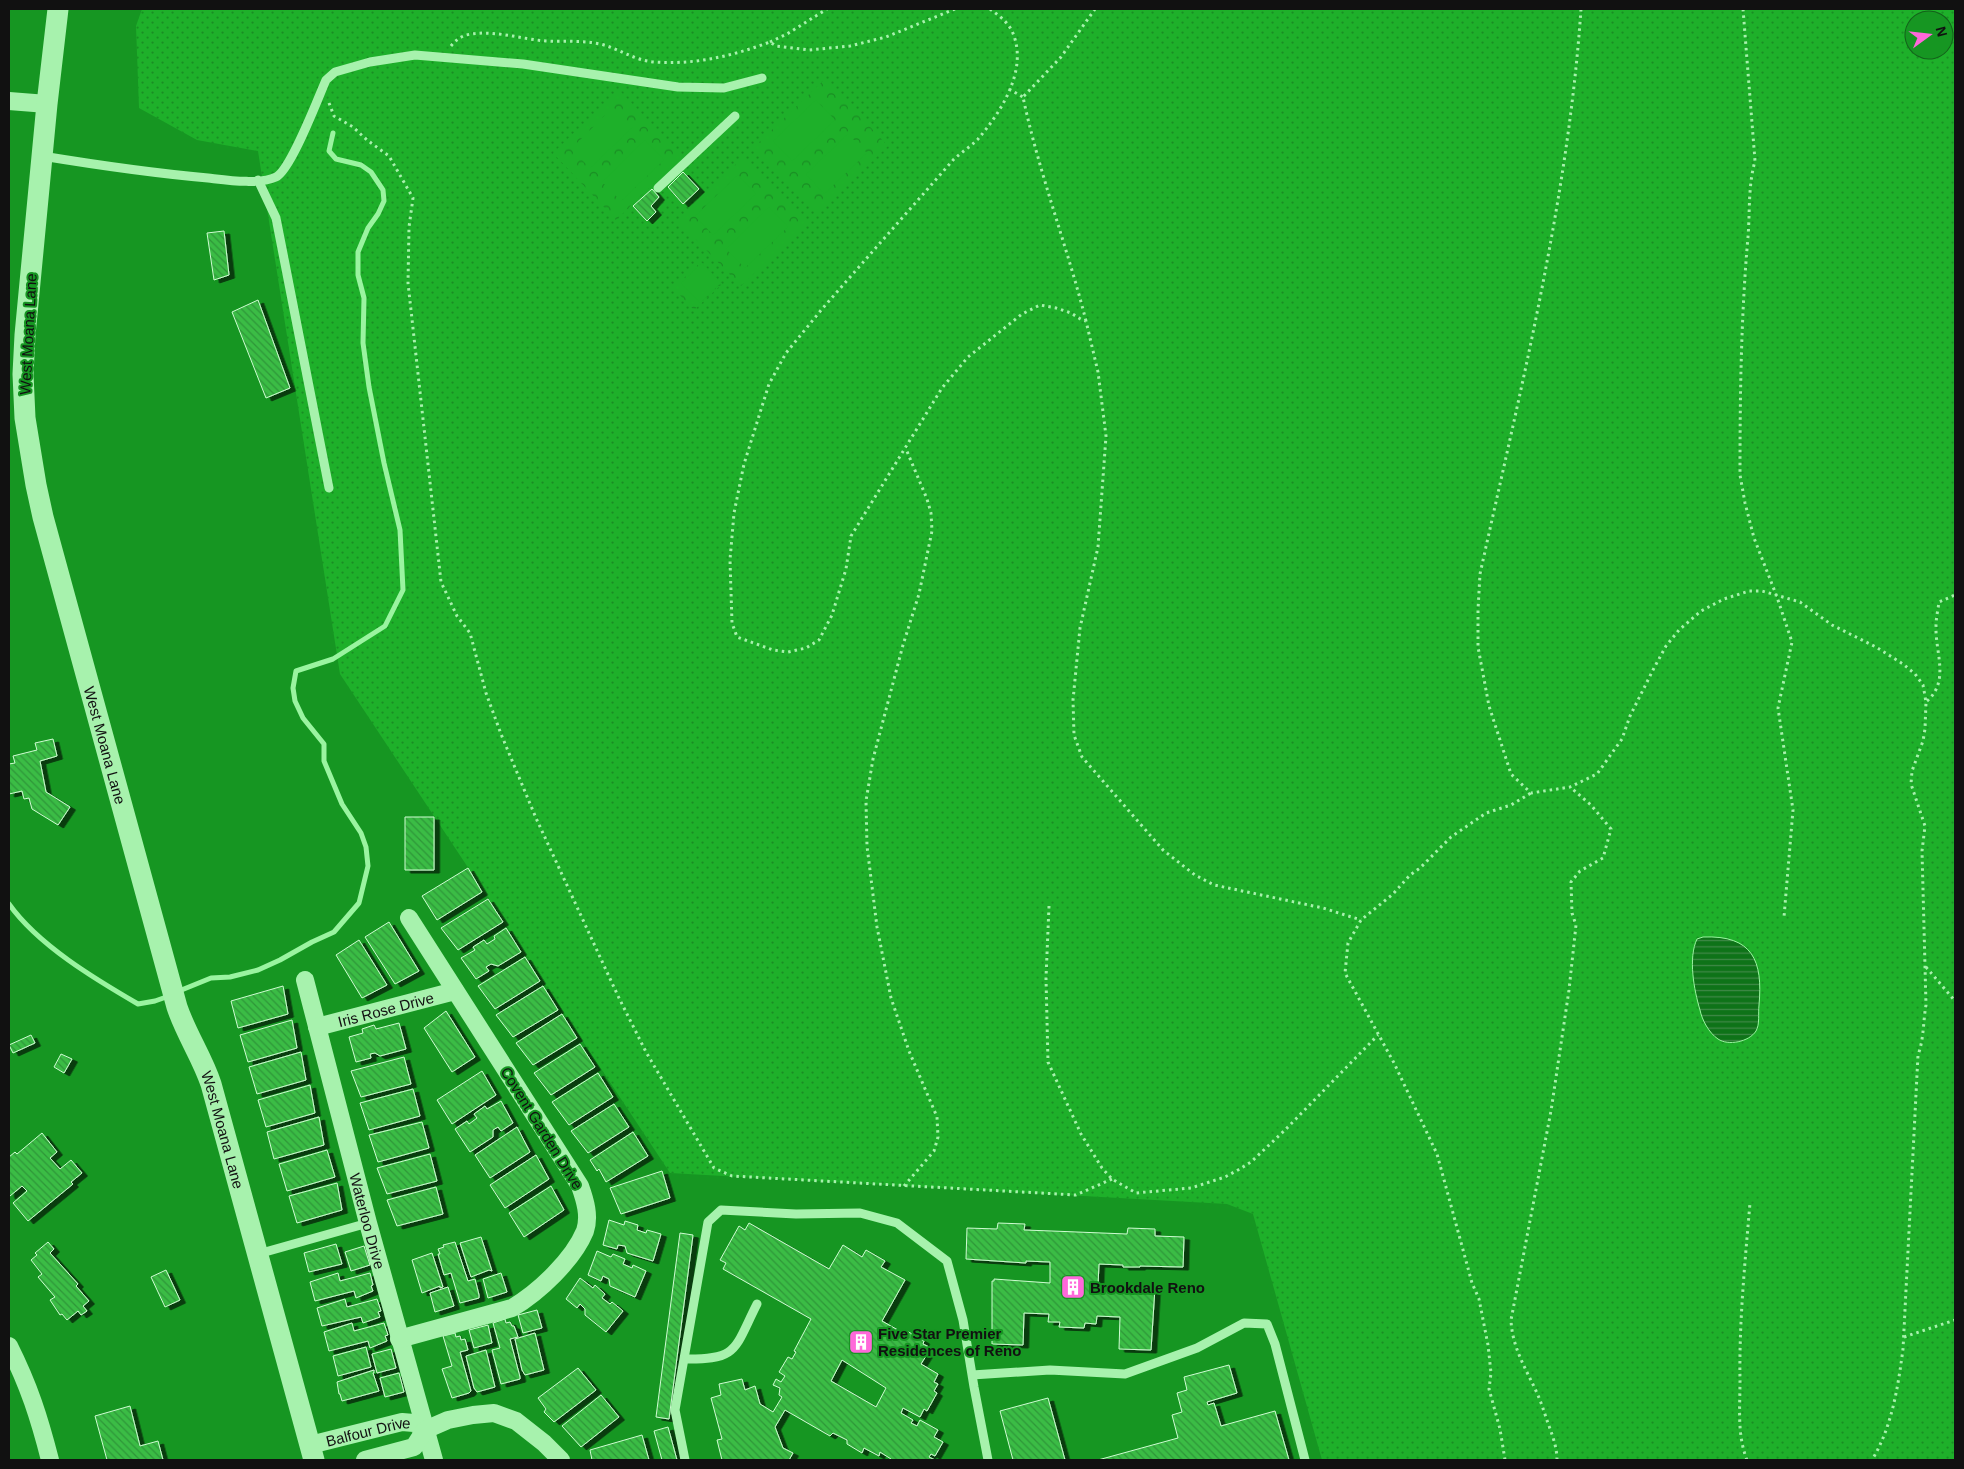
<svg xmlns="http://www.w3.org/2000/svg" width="1964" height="1469" font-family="Arial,sans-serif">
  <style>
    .grass { fill: url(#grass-dots); fill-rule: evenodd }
    .forest { fill: url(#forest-crowns) }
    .pitch { fill: #1eb02a }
    .water { fill: url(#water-rules); stroke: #9af4a0 }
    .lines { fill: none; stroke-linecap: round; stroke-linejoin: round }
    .stream { stroke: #9af4a0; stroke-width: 5 }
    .building { fill: url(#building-back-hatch); stroke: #cffcd2; fill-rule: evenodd; filter: url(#shadow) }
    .path { stroke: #a7f2ad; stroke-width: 3; stroke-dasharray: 2.5 4; stroke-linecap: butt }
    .service { stroke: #a7f2ad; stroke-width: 9 }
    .minor { stroke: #a7f2ad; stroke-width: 18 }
    .tertiary { stroke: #a7f2ad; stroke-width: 21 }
    .labels { text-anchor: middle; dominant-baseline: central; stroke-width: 4; stroke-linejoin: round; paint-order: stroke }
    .street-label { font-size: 15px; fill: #111; stroke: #169622 }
    .poi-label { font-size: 15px; font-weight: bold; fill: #111; stroke: #169622; text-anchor: start }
  </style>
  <defs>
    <pattern id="grass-dots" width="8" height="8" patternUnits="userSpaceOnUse" patternTransform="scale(1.25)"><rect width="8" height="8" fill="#1eb02a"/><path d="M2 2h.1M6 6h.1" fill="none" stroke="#198e23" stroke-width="1.8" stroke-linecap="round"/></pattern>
    <pattern id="forest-crowns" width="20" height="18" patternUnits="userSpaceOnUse" patternTransform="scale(1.25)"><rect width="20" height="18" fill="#1eb02a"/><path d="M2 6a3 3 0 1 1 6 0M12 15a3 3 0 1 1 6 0" fill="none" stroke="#198e23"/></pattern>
    <pattern id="water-rules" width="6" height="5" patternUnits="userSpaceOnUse" patternTransform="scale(1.25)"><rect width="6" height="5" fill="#0e7318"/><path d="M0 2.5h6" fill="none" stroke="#418848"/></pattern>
    <pattern id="building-back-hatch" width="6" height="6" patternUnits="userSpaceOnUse" patternTransform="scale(1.25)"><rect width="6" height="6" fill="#3abc45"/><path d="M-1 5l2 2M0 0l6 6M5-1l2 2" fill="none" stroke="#2f9738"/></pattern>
    <filter id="shadow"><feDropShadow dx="5.5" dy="3" stdDeviation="0" flood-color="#0009"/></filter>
  </defs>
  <rect width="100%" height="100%" fill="#169622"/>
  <path class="grass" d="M142,9H1955V1460H1322L1253,1214L1227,1204L670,1173L340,674L258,151L197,140L139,108L136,26ZM1914,20H1944V50H1914Z"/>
  <path class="forest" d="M825,79L888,146L817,214L754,147Z
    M619,90L682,156L616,220L553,153Z
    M743,157L806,223L741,286L678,221Z
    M701,262L722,284L694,310L673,288Z"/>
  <path class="pitch" d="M816,100L835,120L792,161L773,141Z
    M613,107L633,127L590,168L571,149Z
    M848,134L867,153L824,194L806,174Z
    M645,140L664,160L621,201L602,182Z
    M738,175L756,194L713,235L695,216Z
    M769,207L788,227L745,268L726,249Z
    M702,263L721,283L700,303L681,283Z"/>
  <path class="water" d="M1703,937C1753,935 1763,961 1759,1005C1758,1014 1760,1024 1756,1031C1749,1042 1728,1046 1718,1039C1709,1033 1702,1020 1700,1010C1694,990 1688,958 1697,939Z"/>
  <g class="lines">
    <path class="stream" d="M9,904C38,945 95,979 138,1004L155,1001L169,996
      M179,991L211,978L230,977L258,970L280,960L312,942L334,932L359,903L368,866L366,847L361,833L342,804L324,761V744L303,718L295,701L293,688L296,671L333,659L385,626L403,590L400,530L384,463L369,387L363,343L364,298L358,275V252L368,228L378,214L384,201L383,190L371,172L361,165L336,159L329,151L333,133"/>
  </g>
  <path class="building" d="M683,172L699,189L683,204L668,187Z
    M652,189L659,197L651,206L656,212L647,221L633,206Z
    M224,231L229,275L214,280L207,233Z
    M258,300L290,388L266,398L232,312Z
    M53,739L57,756L40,761L46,792L70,807L58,825L32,809L29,798L24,799L22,791L9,794V764L15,763L13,756L37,750L35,743Z
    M405,817H434V870H405Z
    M468,868L482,892L437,920L422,896Z
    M488,899L503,922L458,950L441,928Z
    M389,922L419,971L395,984L365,937Z
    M506,928L521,952L498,966L491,964L486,967L489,971L476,979L461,958L475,950L473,947L484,940L487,944L495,939L494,936Z
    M359,940L387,985L362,998L336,955Z
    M525,957L540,981L495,1009L478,986Z
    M283,986L288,1014L238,1028L231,1001Z
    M543,986L558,1010L513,1037L496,1015Z
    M446,1011L475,1057L452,1072L424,1028Z
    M562,1014L577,1038L533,1065L516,1043Z
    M292,1020L297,1048L248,1062L240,1035Z
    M399,1023L406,1049L380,1056L375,1053L370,1054L371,1058L356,1062L349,1037L363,1033L362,1029L374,1025L376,1029Z
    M31,1035L35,1043L13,1053L9,1045Z
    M580,1044L595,1067L551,1095L534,1073Z
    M301,1052L306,1080L257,1094L249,1067Z
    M61,1054L72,1059L64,1073L54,1067Z
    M404,1057L411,1084L361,1097L351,1071Z
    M482,1071L496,1095L452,1124L437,1100Z
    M598,1073L613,1097L569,1125L552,1102Z
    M310,1085L315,1113L266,1127L258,1100Z
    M413,1089L420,1116L369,1130L360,1103Z
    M501,1101L513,1123L501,1131L498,1127L493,1130V1137L470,1152L455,1129L467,1121L469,1124L477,1118L474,1114L485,1106L487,1109Z
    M614,1104L629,1127L588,1153L571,1131Z
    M319,1117L324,1145L274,1159L267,1132Z
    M422,1122L429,1148L378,1162L369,1135Z
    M517,1127L530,1152L490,1178L475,1155Z
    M633,1132L648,1156L606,1182L599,1169L597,1171L590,1160Z
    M42,1133L57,1152L50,1158L60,1169L71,1160L82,1173L71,1182L73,1184L28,1221L13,1203L27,1191L22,1186L10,1196L9,1194V1157L15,1152L17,1154Z
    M327,1150L335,1177L287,1191L279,1164Z
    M430,1154L437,1181L387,1194L377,1168Z
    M536,1155L549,1179L505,1208L490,1185Z
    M662,1171L670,1198L621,1214L610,1188Z
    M337,1183L342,1210L297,1223L289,1196Z
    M551,1186L564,1210L524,1237L509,1213Z
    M436,1187L443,1214L397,1226L387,1200Z
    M609,1220L624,1225L625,1221L638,1225L637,1230L646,1233L647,1230L661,1234L653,1261L627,1253L625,1246L618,1245L617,1249L603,1245Z
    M749,1223L829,1269L843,1245L862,1257L866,1250L885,1261L881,1267L905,1280L882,1321L905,1334L907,1331L924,1341L923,1344L931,1348L921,1364L938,1374L934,1382L938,1384L934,1391L937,1393L927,1411L924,1409L920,1417L903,1408L901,1413L913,1420L911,1423L917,1426L920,1420L938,1430L934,1437L943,1442L935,1456L931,1454L929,1457L935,1460H891V1459L880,1452L879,1456L864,1448L862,1453L847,1444V1440L833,1433L830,1436L785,1410L775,1427L783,1448L793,1453L789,1460H722L717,1440L722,1439L711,1398L721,1395L719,1384L742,1379L745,1390L755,1386L760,1404L773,1412L782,1397L779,1395L780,1388L773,1385L776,1379L781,1382L785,1376L779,1372L788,1357L792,1359L796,1352L794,1351L811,1319L723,1269L726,1263L720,1260L739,1226L745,1230ZM842,1360L886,1388L876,1407L831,1381Z
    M998,1223L1025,1224L1024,1230L1052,1231L1127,1234L1128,1228L1155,1229V1236L1184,1237L1183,1267L1140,1266V1267H1123V1265L1099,1264L1098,1285L1122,1286V1285L1155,1287L1151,1350L1119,1349L1120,1317L1097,1316L1096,1324L1085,1323L1084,1328L1059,1327L1060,1322H1048L1049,1314L1024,1313L1023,1345L992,1344V1281H994V1279L1050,1283V1262L1026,1261V1263L966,1259L967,1228L997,1229Z
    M680,1233L693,1235L669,1419L656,1417Z
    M481,1237L492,1271L489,1270L471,1277L460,1243Z
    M48,1242L54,1249L50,1253L78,1284L76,1286L89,1301L83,1306L87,1311L81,1315L78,1311L67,1320L62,1314L60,1315L50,1300L55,1297L38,1277L42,1274L31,1260L37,1255L35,1253Z
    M455,1242L468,1281L475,1279L479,1295V1298L460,1303L451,1273L444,1275L438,1254H440L438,1249L444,1247L443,1245Z
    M336,1244L342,1264L309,1272L304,1253Z
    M364,1246L370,1265L351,1271L345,1252Z
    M597,1251L611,1257L613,1254L625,1259L623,1264L632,1268L633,1265L646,1271L635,1297L610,1286L609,1279L603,1276L601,1281L588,1275Z
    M432,1253L443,1287L440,1288V1286L422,1293L412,1260Z
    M166,1270L180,1300L165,1307L151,1277Z
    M338,1273L340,1281L370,1273L373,1285L371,1286L373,1291L356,1298L354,1291L315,1301L310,1282Z
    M501,1273L507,1292L488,1298L483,1279Z
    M580,1278L593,1288L595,1285L605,1294L602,1298L610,1304L612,1302L623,1311L606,1332L585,1315V1309L580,1304L577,1308L566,1299Z
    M448,1287L454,1306L435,1312L430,1293Z
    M345,1299L347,1307L377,1299L381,1311L378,1312L380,1317L363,1323L361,1317L322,1326L317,1308Z
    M537,1310L542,1328L523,1333L518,1315Z
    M505,1319L506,1323L510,1322L512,1326H514L518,1337L510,1339L520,1377V1379L501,1384L492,1350L500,1348L493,1323Z
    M352,1323L354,1331L384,1323L388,1335L385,1336L387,1341L370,1348L368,1341L329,1351L324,1332Z
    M488,1325L492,1343L474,1348L469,1330Z
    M455,1333L456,1337L460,1336L461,1340L465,1339L468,1350L460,1352L471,1391L469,1393L452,1398L442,1369L452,1366L443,1336Z
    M535,1333L544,1370L525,1375L522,1370L515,1339Z
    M366,1347L371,1367L338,1376L333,1356Z
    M391,1349L396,1368L377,1373L372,1354Z
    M486,1350L495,1387L477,1392L474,1388L466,1356Z
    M1229,1365L1237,1393L1207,1402L1208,1405L1214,1403L1221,1426L1275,1411L1289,1460H1098L1178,1438L1172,1415L1182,1412L1177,1393L1187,1390L1184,1377Z
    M578,1368L596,1390L554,1422L544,1412L546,1409L538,1398Z
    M374,1370V1373H373L379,1391L342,1401L340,1394H339L337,1382Z
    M399,1373L404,1392L385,1397L380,1378Z
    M601,1395L619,1417L581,1447L562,1426Z
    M1048,1398L1065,1460H1013L1000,1411Z
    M130,1406L140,1446L158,1441L163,1460H107L95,1416Z
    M668,1427L677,1460H662L654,1431Z
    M642,1435L649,1460H592L590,1450Z"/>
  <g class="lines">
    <path class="path" d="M990,9C998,15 1007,21 1012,31C1029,68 1002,111 978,139C971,146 962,152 954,159L822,309L786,353L769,384L744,464L734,513L730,560L732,623L737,637L773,650L788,652L806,648L819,640L832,615L846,569L851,536L942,388L968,357L1022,314L1040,305L1056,308L1071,313L1082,320L1086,321L1098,372L1106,436L1098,547L1080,628L1073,700L1074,735L1082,757L1163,850L1195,875L1214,885L1323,908L1361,920
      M1581,9C1568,200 1521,387 1480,574L1478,610V647L1489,706L1511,774L1531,793L1570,787L1597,774L1622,739L1630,716L1654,668L1666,646L1679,630L1701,611L1724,599L1749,591H1762L1800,602L1832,625L1876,647L1903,664L1915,674L1923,685L1926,702L1925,729L1923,741L1912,771L1911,784L1925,826L1922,851L1926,1005C1923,1022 1924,1039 1918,1055L1903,1349C1898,1387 1892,1427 1872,1460
      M1743,9L1755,161C1748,186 1750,211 1748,237C1741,316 1740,395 1740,475L1745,503L1754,538L1777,597L1792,642L1778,708L1793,810L1784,917
      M770,42L787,34L827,9
      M451,46C455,41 460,37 466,35C492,29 520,39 546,41C564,42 582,40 600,44C618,48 633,60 654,62C695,65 732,56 770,42L776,46L809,50L850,46L886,37L955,9
      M1009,89L1023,97
      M329,103L334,116L353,127L367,140L389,156L413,198L409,227L408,283L441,582L457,616L470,633L486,693L501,734L536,818L618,996L646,1052L714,1168L732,1176L1076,1195L1112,1179
      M1086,321C1067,246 1039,173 1023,97L1061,57L1095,9
      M1927,701C1950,681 1935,652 1936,626C1936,618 1938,610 1939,602L1955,595
      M1049,906L1046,978L1048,1062L1081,1134L1102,1168L1112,1179L1136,1193L1191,1188L1225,1177L1238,1170L1251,1162L1284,1131L1378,1035
      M1926,967L1955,1001
      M904,1186L934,1151L938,1137L937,1117L909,1051L891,998L877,927L867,846L866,801L873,759L903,645L919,594L932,531L931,513L927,499L906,449
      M1904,1337L1955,1320
      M1505,1460L1500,1429L1489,1389L1491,1373L1488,1345L1479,1299L1472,1283L1437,1154L1394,1063L1345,973L1348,943L1361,920L1393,894L1410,875L1420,868L1451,837L1486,813L1511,805L1531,793
      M1557,1460C1557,1448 1553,1437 1549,1426C1545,1415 1542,1404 1537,1393C1526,1369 1512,1347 1511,1320L1551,1111L1569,990L1576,925L1572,913L1571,882L1580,871L1603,858L1611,829L1591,805L1570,787
      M1747,1460C1737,1435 1740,1408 1740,1381C1739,1322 1745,1262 1750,1203"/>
    <path class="service" d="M42,156C97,165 152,173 208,178C226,180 259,185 276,177C291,170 318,98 326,80L335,72L370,62L415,55L523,64L678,87L724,88L762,78
      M258,180L276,218L329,488
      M658,188L735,116
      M258,1254L368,1223
      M684,1359C739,1360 734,1349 757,1304
      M972,1375L1050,1370L1125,1374L1197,1348L1244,1323L1267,1324L1275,1344L1305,1460
      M685,1460L675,1410L708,1222L721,1210L796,1214L860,1213L897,1223L947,1261L963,1320L974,1387L988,1460"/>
    <g class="minor">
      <path d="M9,101L47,104"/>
      <path id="s1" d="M305,980L368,1223L434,1460"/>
      <path id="s2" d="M317,1027L455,991"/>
      <path d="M399,1339L512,1308C539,1292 573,1260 585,1231C590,1216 585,1200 580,1186L409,918"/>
      <path d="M9,1346C29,1386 39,1417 50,1460"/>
      <path id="s3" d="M310,1445L402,1422L414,1423L425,1430"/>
      <path d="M365,1460L414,1447L425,1430L448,1420L473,1415L494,1413L516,1421L544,1443L561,1460"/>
    </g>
    <path class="tertiary" id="s4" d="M58,9L47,104L25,335L23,374L25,418L36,485L43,517L177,1007C186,1034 202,1057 211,1084L314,1460"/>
  </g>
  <defs>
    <symbol id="building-square" viewBox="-11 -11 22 22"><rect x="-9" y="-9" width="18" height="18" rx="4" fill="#ff68da" stroke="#169622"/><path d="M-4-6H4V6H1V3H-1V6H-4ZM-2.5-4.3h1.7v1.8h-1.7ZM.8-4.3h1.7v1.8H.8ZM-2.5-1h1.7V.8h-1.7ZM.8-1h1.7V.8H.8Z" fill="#fff"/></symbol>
  </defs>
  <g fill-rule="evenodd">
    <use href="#building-square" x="1059" y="1273" width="28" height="28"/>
    <use href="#building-square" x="847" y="1328" width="28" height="28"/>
  </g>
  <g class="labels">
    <g class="street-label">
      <text transform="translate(28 334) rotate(-87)">West Moana Lane</text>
      <text stroke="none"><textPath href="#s4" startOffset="748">West Moana Lane</textPath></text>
      <text stroke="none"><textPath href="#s2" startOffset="71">Iris Rose Drive</textPath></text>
      <text transform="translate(542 1128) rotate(58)">Covent Garden Drive</text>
      <text stroke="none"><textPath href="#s4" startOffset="1151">West Moana Lane</textPath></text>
      <text stroke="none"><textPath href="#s1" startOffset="249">Waterloo Drive</textPath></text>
      <text stroke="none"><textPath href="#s3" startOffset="60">Balfour Drive</textPath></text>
    </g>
    <g class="poi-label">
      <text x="1090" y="1287">Brookdale Reno</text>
      <text x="878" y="1333">Five Star Premier<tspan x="878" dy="17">Residences of Reno</tspan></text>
    </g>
  </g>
  <rect width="1964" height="1469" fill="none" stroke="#111111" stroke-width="20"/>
  <g transform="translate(1929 35) rotate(75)"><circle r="24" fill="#169622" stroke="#14611b"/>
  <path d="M0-4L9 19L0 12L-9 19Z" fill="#ff68da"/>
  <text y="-8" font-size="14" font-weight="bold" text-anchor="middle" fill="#111111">N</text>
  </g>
</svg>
